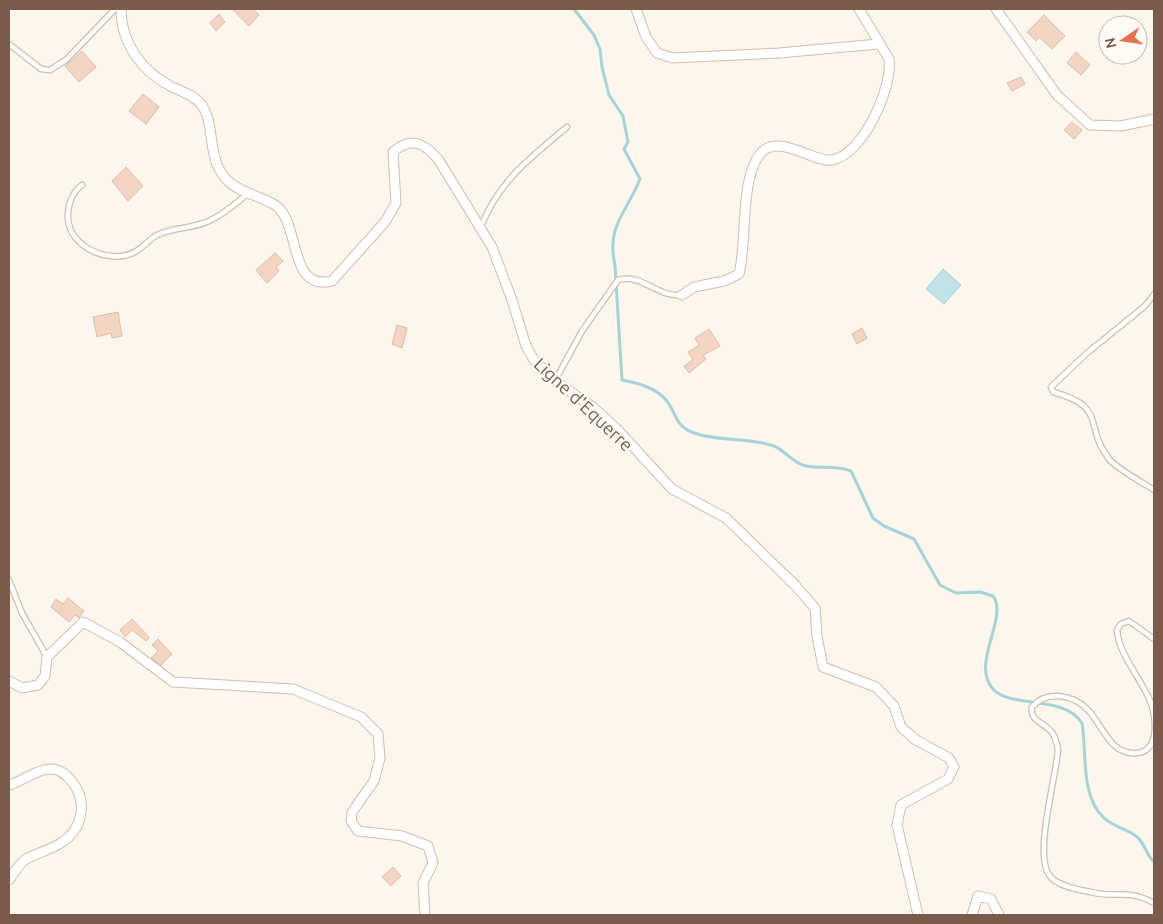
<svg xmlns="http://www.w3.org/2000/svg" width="1163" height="924" font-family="Ubuntu,sans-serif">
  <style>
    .water { fill: #bfe3e8; stroke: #a5d3da }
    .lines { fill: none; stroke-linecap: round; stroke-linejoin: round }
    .stream { stroke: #a5d3da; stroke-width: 3 }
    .building { fill: #f3d5c3; stroke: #e6bba3 }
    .lane-casing { stroke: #d1beb0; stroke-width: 7 }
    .street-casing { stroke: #d1beb0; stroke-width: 11 }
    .lane { stroke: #fff; stroke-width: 4.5 }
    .street { stroke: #fff; stroke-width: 9 }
    .labels { text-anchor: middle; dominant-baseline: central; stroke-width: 4; stroke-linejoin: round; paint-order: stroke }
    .street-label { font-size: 18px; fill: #7a5c4d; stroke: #fffaf3 }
  </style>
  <rect width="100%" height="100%" fill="#fdf6ec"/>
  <path class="water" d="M943,269L961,285L944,304L926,289Z"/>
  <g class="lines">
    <path class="stream" d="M574,9L594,35L600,49L602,67L609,95L623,116L628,142L624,149L640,179C626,214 606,226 615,265L622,380C637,383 655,387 666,400C677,413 674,426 694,433C720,442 748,437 774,446C786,451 792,463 806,466C821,469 836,465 851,471L873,518L884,526L914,539L940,585L956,593L980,592L993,596C1009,617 970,664 993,689C1011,709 1063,694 1082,723C1087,752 1080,796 1104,818C1115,828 1129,829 1137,837C1145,843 1146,855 1154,862"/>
  </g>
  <path class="building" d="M232,9H253L259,15L249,26Z
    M219,14L225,22L216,31L210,23Z
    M1044,15L1065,36L1052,49L1039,37L1036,41L1027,32Z
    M82,51L96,67L79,82L65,66Z
    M1076,52L1090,65L1081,75L1067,63Z
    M1021,77L1025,84L1012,91L1007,83Z
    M143,94L159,107L146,124L129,111Z
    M1072,122L1082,130L1074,139L1064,130Z
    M126,167L143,186L128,201L112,181Z
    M275,253L283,261L276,267L279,271L267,283L256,270Z
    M118,312L122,336L112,338L111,333L97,337L93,317Z
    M397,325L407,328L402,348L392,344Z
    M862,328L867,338L857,344L852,334Z
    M709,329L720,346L703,355L706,359L689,373L684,366L693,360L688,352L699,345L695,338Z
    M68,598L84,611L79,618L75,615L69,622L51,607L56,599L63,604Z
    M132,619L149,637L146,641L132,630L125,637L120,630Z
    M158,639L172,654L161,665L151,658L158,651L152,645Z
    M393,867L401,876L391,886L382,877Z"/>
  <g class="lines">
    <defs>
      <path id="lane" d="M9,44L41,69L50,70L66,60L115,9
        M82,185C72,192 67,206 68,219C70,247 108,264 133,253C142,249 148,240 157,235C173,227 192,229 209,221C223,215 236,203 249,193
        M481,226C500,180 530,158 567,127
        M1154,294L1145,306L1087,353L1051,387L1053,392C1108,407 1083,425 1109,459C1117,469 1142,482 1154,490
        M555,381L582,331L618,280C643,273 657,298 682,295
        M9,580L22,613L47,657
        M1154,639L1129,621L1121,624L1117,630C1119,656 1142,679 1151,703C1156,719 1160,751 1137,753C1110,756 1103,725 1088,710C1073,694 1046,690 1032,707C1029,722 1047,723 1053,734C1056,739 1057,745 1058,750C1056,778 1034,853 1049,875C1056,886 1079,890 1091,892C1116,899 1126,888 1154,903"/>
      <path id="street" d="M121,9C121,43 142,72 172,87C181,91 195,96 201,104C217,126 205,159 228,181C240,193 261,196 275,205C301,221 287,292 332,281L385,222L396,203L393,152C411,136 424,143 438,159L492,247L512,300L526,346L534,360L555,381L594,408L617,429L672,489L726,518L795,585L815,608L817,636L823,667L876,687L894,706L901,727L916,740L949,758L954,767L948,779L901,805L897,825L918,915
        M636,9L646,37L657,53L672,58L779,53L878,44
        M996,9L1057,95L1090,125L1121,126L1154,119
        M682,295L694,287L724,281L739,274C747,244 740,178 760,154C778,132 814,163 832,160C863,155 893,87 889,59L859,9
        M9,681L22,688L38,685L45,676L47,657L83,622L120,642L173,682L293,689L361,717L378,734L380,758L374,781L352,812L351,821L358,831L402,836L428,846L433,863L423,883L425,915
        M9,785C32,778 52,754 73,783C88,803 82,830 61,843C50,850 37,853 26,859C19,863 14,874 9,880
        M972,915L978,896L991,899L999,915"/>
    </defs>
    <use href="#lane" class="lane-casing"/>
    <use href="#street" class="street-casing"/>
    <use href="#lane" class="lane"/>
    <use href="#street" class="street"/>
  </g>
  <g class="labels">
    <g class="street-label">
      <text transform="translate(584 404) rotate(43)">Ligne d'Equerre</text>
    </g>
  </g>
  <rect width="1163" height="924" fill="none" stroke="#7a5c4d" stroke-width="20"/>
  <g transform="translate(1123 40) rotate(257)"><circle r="24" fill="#fffaf3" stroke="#cabbb1"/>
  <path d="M0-4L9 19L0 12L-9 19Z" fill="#e76f51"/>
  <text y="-8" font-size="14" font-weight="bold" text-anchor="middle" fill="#7a5c4d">N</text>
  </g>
</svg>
